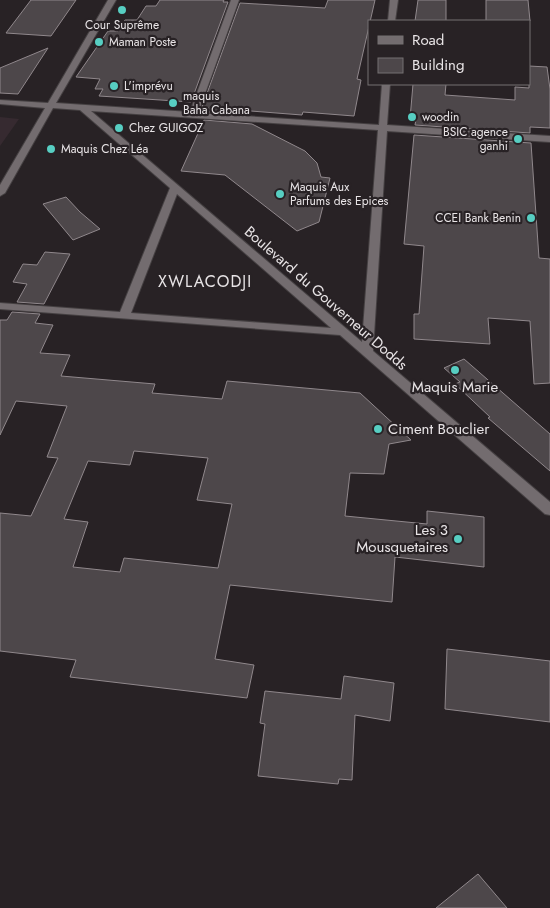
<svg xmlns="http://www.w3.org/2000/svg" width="550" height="908" font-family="Jost,sans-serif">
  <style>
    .built { fill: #362a30 }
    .building { fill: #4d474a; stroke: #90888c; fill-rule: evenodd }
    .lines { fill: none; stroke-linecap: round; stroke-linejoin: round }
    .street-casing { stroke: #454042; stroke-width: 2 }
    .street { fill: #736c6f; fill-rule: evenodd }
    .poi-dot { fill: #57cec2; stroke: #282225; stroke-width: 2 }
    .labels { text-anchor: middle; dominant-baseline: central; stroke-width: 4.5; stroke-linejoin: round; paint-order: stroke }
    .far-poi-label { font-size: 12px; fill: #e8e4e6; stroke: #282225; text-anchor: start }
    .street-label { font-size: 15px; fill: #e8e4e6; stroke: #282225 }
    .poi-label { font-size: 15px; fill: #e8e4e6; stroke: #282225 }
    .neighbourhood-label { font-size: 16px; letter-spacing: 1px; fill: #e8e4e6; stroke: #282225 }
  </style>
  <rect width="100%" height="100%" fill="#282225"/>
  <path class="built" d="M0,117L19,119L0,146Z"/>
  <path class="building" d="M31,0H76L51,36L6,33Z
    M160,0H224L223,2H228L191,102L99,96L103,89H95L100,79L76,77L108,31H118L125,20H137L146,6H156Z
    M328,0H375L357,79L361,80L354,116L303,112L302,115L225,109L233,113L207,112L209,108L202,107L240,3L325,8Z
    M418,0H446V21H415Z
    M486,0H528L530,21H486Z
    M48,48L18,94L0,93V68Z
    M529,66L547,67L550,89V128L530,127V133L415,125L416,119H410L413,84H446L445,95L515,100V87L529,88Z
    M204,120L252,124L305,151L317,163L321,177L330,178L319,222L297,231L225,175L181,171Z
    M414,135L531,143L539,258L550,259V383L534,384L530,321L488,318L490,344L414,339V314H419L424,246L404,244Z
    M66,197L80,212L100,229L73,240L43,204Z
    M45,252L70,254L44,304L17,302L27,284L13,282L23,264L37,265Z
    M12,312L40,314L35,323L53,325L40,353L70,355L61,376L155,384L152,393L222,399L227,381L360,393L411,440L389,444L384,474L350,473L345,516L427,524V511L484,517V567L395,557L392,602L230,585L215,659L254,665L247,698L70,677L76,660L0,651V513L31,516L58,458L47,457L67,406L16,401L0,435V320H7ZM134,451L208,458L197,500L232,504L218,568L124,558L120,572L73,567L88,522L64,519L88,461L130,465Z
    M464,359L550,434V471L488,418L490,417L455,384L460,382L444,368Z
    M447,649L550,661V722L445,709Z
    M344,676L394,683L390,721L355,715L352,780L339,779L338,784L258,776L265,724L260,723L265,691L341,699Z
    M478,874L507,908H436Z"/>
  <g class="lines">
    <defs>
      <path id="street" d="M108,0H116L56,103L190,112L231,0H239L198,113L379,125L382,84H390L387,125L550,136V142L387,131L373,351L550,502V515L545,514L340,335L0,309V303L120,312L170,188L80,110L53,108L5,193L0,196V185L45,108L0,104V100L48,103ZM91,111L378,130L362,342ZM177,194L331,328L131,313Z
        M390,0H398L395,21H388Z"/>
    </defs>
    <use href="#street" class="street-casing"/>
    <use href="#street" class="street"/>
  </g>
  <g class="poi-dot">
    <circle cx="122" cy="10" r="5"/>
    <circle cx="99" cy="42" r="5"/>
    <circle cx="114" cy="86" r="5"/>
    <circle cx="173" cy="103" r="5"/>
    <circle cx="412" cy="117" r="5"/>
    <circle cx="119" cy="128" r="5"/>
    <circle cx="518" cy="139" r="5"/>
    <circle cx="51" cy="149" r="5"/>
    <circle cx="280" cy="194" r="5"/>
    <circle cx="531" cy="218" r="5"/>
    <circle cx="455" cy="370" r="5"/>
    <circle cx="378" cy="429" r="5"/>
    <circle cx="458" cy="539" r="5"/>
  </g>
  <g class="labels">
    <g class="far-poi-label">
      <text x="122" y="25" text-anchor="middle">Cour Suprême</text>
      <text x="109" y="42">Maman Poste</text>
      <text x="124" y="86">L'imprévu</text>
      <text x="183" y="96">maquis<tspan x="183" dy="14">Baha Cabana</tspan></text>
      <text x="422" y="117">woodin</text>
      <text x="129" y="128">Chez GUIGOZ</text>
      <text x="508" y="132" text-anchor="end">BSIC agence<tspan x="508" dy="14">ganhi</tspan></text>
      <text x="61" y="149">Maquis Chez Léa</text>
      <text x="290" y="187">Maquis Aux<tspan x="290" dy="14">Parfums des Epices</tspan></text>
      <text x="521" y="218" text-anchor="end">CCEI Bank Benin</text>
    </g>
    <g class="street-label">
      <text transform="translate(326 298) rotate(41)">Boulevard du Gouverneur Dodds</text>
    </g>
    <g class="poi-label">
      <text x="455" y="387">Maquis Marie</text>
      <text x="388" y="429" text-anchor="start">Ciment Bouclier</text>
      <text x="448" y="530" text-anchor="end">Les 3<tspan x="448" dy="17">Mousquetaires</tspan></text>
    </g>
    <g class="neighbourhood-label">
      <text x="205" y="281">XWLACODJI</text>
    </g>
  </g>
  <rect x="368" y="20" width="162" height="65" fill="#282225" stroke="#757072"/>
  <rect x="378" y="36" width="25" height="8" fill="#736c6f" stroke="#757072"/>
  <text x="412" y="45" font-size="15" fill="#e8e4e6">Road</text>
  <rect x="378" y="58" width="25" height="15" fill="#4d474a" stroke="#757072"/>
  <text x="412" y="70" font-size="15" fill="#e8e4e6">Building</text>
</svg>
